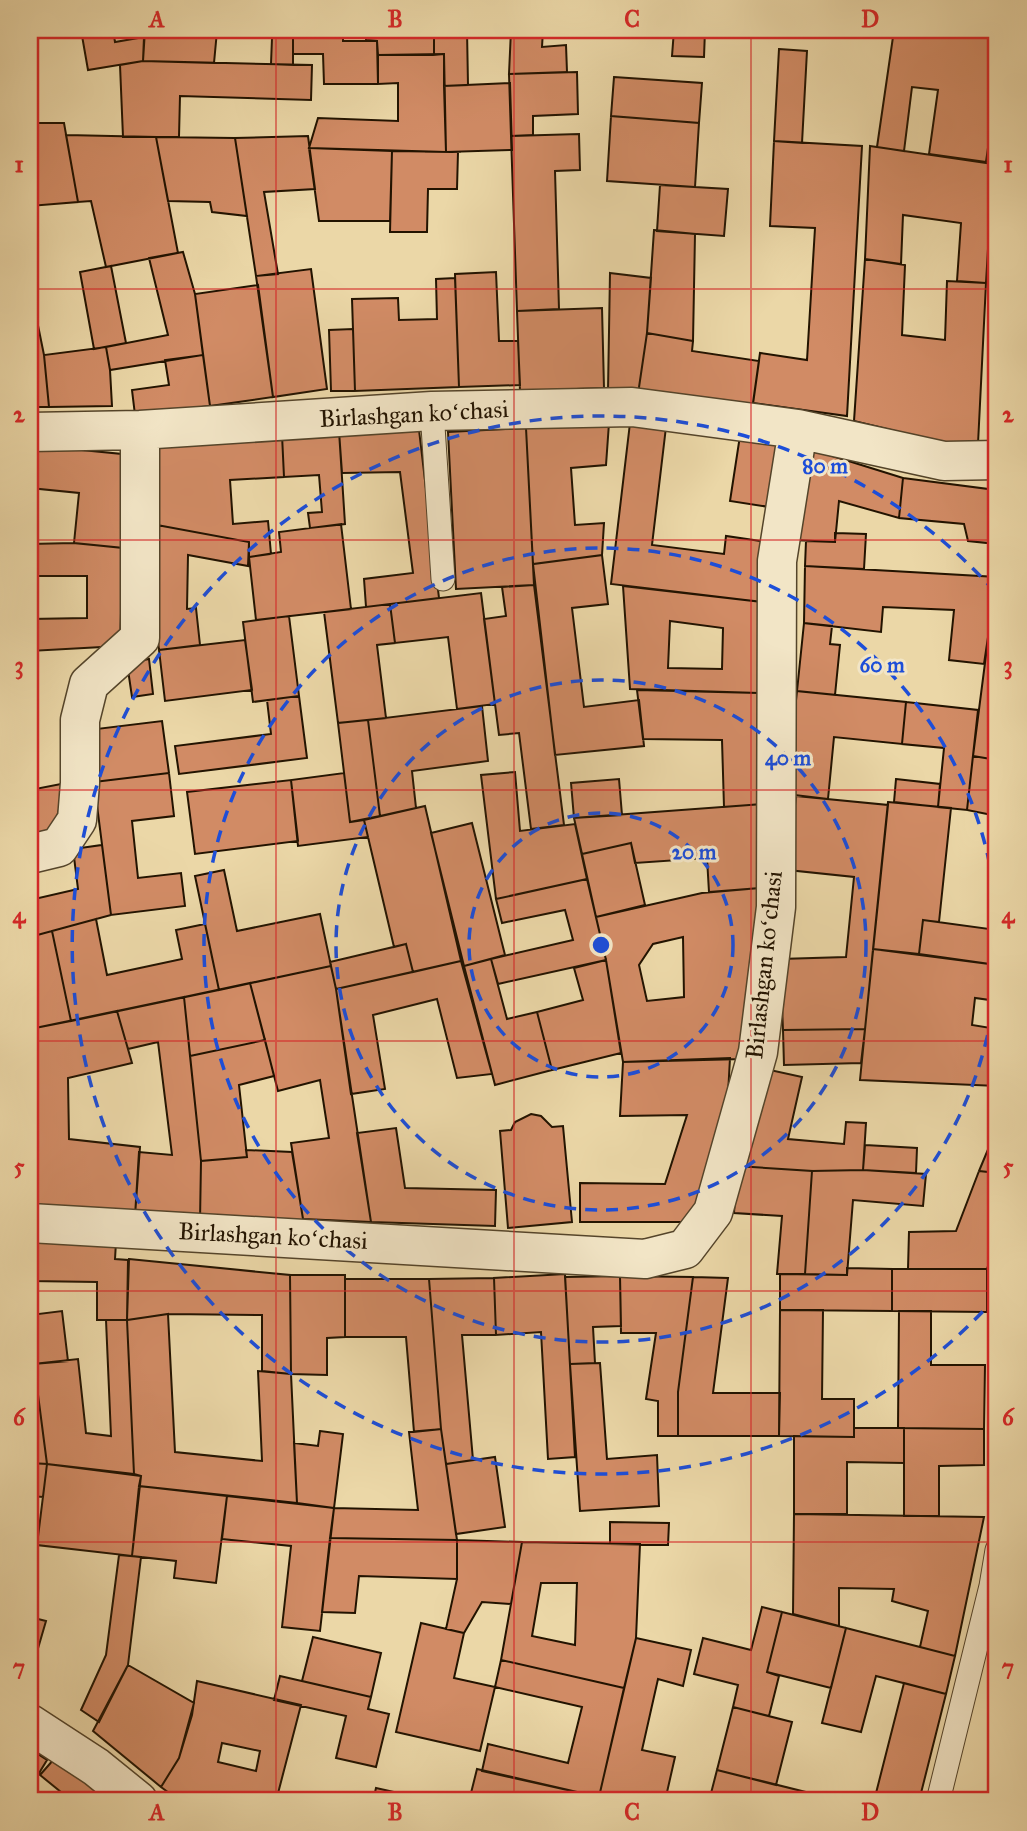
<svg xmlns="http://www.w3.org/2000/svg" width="1027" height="1831" font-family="'IM FELL Great Primer',serif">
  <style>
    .building { fill: #d18b65; stroke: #221300; stroke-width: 2; fill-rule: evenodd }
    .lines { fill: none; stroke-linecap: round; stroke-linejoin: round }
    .service-casing { stroke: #54442a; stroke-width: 25 }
    .minor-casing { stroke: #54442a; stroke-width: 41 }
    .tertiary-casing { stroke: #54442a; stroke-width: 41 }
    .service { stroke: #f2e5c6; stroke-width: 23 }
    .minor { stroke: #f2e5c6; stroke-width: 38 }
    .tertiary { stroke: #f2e5c6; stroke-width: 38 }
    .grid { fill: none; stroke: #d62828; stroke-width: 2; stroke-opacity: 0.55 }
    .ring { fill: none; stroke: #1d4ed8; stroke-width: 3.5; stroke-dasharray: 12 9 }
    .labels { text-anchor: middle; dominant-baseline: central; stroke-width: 6; stroke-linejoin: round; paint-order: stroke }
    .street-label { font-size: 24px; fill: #221300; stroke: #f2e5c6 }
    .centre { fill: #1d4ed8; stroke: #f2e5c6; stroke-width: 3.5 }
    .ring-label { font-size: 21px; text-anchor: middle; font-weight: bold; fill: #1d4ed8; stroke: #f2e5c6; stroke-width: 6; stroke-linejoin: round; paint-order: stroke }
    .neatline { fill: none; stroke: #d62828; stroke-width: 2.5 }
    .grid-label { font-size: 23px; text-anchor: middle; font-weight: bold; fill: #d62828 }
  </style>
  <rect width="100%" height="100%" fill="#ebd7a7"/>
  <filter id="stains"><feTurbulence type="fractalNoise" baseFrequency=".00286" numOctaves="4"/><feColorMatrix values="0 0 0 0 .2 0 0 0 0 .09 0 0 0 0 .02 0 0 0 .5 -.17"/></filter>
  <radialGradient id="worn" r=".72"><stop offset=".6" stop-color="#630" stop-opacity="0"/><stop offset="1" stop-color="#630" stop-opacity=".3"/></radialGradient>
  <path class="building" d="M30,30H45L30,41Z
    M81,30H113L115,42L144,37L143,61L88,70Z
    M145,30H293V65L271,64L272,38L217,31L214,63L143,61Z
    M293,30H343V41H377L378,84H324L323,54H293Z
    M366,30H434V55H378L377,41L366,40Z
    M434,30H467L468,85L444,86V54L434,55Z
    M511,30H543L542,47L566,45L567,72L509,74Z
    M674,30H705L704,57L672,56Z
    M894,30H997V85L986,162L929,154L938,90L912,87L904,151L877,147Z
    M779,49L807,51L802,143L774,141Z
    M444,54L446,152L309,148L318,118L398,121V83L378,84V55Z
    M143,61L312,65L311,100L180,96L179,137H123L120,65Z
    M577,72L578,114L533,116V135L511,136L509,74Z
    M614,77L702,83L699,123L611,116Z
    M510,83L512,150L446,152L444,86Z
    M997,85V120H993Z
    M611,116L699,123L695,187L607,181Z
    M30,123H64L78,202L30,206Z
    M579,134L580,170L555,171L559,309L517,311L511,136Z
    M66,135L156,137L178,253L106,267L91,201L78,202Z
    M308,136L315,189L264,192L278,274L256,276L235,138Z
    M156,137L235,138L247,216L212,212L210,202L168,201Z
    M774,141L862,146L847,416L753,403L760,353L807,360L815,228L770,226Z
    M870,146L993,164L986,283L957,281L961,223L903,215L901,264L865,259Z
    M309,148L392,151L390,221H319Z
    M392,151L458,152L457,189H428L427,232H390Z
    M660,185L728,189L724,236L657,231Z
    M654,230L695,234L693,341L647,333Z
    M183,252L195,294L203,355L110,370L106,347L168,335L149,258Z
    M865,259L905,265L902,335L945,340L947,281L986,283L978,444L940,442L854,421Z
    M111,266L126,343L94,349L80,272Z
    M311,269L327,389L273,397L256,276Z
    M496,272L499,341H518L520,385L459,387L455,274Z
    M610,273L651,278L647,333L638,394L608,390Z
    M455,278L459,387L355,391L352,299L398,298L399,320L437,319L436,279Z
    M258,285L273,397L210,406L195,294Z
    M30,286L44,355L49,407H30Z
    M602,308L604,388L520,391L517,311Z
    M353,329L355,391H331L329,330Z
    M647,333L693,341L692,351L759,361L752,411L638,394Z
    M106,347L110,370L112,406L49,407L44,355Z
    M203,355L210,406L135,415L132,390L169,385L165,360Z
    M997,401V437L989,440L991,403Z
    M609,423L606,465L571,468L575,525L604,523L602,555L533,564L526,428Z
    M630,423L666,427L652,545L724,554L726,536L768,542L762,602L611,584Z
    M526,428L534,585L456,589L448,432Z
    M741,429L786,435L776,508L730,501Z
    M419,430L439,598L366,607L364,579L413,573L400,472L342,473L339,431Z
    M339,431L345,524L310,528L308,513L322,512L319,475L284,477L282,435Z
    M282,435L284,477L230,480L233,524L268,521L271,554L249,557V542L157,525V442Z
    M31,445L132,455L123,548L74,543L79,493L30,488Z
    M810,449L903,478L899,518L839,501L835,542L794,540Z
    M903,478L988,489L997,544L968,541L964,524L899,518Z
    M997,484V545L988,489Z
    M341,524L351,609L256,620L249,557L281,552L279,532Z
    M157,525L249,542L248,566L188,555L187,609L196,608L200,645L159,650L150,574Z
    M835,533L866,534L864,569L805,566L806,541L835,542Z
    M74,543L123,548L120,646L30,651V619L87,618V576H30V544Z
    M602,555L608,604L572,608L584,707L639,700L644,746L555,755L533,564Z
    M805,566L997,577L984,664L949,660L954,610L883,607L881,632L804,623Z
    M997,584V624H990Z
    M534,585L564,825L531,829L519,733L499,735L484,619L506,616L502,587Z
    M623,586L762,602L759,693L630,689ZM670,621L723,628L722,669L668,668Z
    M481,593L495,704L457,709L448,637L395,643L390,604Z
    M390,604L395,643L377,645L386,718L338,723L324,612Z
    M289,616L299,696L253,702L243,622Z
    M804,623L832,626L830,644L840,645L835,695L797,691Z
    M990,624H997V760L973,756Z
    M245,640L252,690L165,701L159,650Z
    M149,659L153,694L132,697L127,663Z
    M637,690L759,693L762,804L724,807L722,740L643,739Z
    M797,691L906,702L902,744L834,737L828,799L786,794Z
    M299,696L307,758L179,774L175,746L271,734L267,700Z
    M906,702L978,710L967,810L938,807L944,748L902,744Z
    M482,706L488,761L412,771L416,808L380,816L368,720Z
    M368,720L380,816L350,822L338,723Z
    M162,721L169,773L94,782L88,730Z
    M973,756L997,760V816L967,810Z
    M515,772L520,831L575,824L587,879L496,899L481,775Z
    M169,773L174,816L132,821L138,878L181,873L185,906L111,915L94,782Z
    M344,773L350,822L364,820L368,837L298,846L291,780Z
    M619,779L622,815L574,818L571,783Z
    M896,779L940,784L938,807L894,802Z
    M291,780L298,841L195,854L187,792Z
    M66,783L53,832L30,837V790Z
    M796,796L888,805L865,1029L783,1030L780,959L846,957L854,877L788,870Z
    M888,802L951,808L939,922L923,920L919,954L873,949Z
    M762,804L760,888L709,892L707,858L635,863L631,843L582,854L574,818Z
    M425,806L461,961L413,972L406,944L394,947L364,820Z
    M472,823L505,955L464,966L431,833Z
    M631,843L645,905L596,917L582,854Z
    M102,845L111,915L30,937V900L78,889L73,849Z
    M224,870L237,931L320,914L331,966L219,990L195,876Z
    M587,879L606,960L498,984L491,959L573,940L565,910L502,923L496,899Z
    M760,888L743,1059L623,1062L606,960L596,917L702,893ZM683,937L684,997L647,1001L639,965L653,944Z
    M96,919L107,975L182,959L176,930L205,924L219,990L71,1021L52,931Z
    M923,920L997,930V965L919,954Z
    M52,931L71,1021L30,1029V937Z
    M406,944L413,972L336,989L330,962Z
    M873,949L997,965V1001L975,998L972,1025L997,1029V1086L860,1080Z
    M491,959L507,1019L537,1012L552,1070L495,1085L464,966Z
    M606,960L621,1053L552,1070L537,1012L583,1000L574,968Z
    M461,961L492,1074L457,1078L437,999L373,1015L385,1089L351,1094L336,989Z
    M331,966L336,989L371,1222L303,1219L291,1143L329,1138L320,1080L278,1091L250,983Z
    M250,983L265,1040L190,1056L184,997Z
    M184,997L201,1161L200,1221L135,1216L139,1152L172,1155L158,1042L128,1049L117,1011Z
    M117,1011L132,1063L68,1078L69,1139L140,1147L135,1216L34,1204L30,1113V1029Z
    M865,1029L861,1063L784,1065L783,1030Z
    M265,1040L274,1076L239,1085L247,1157L201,1161L190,1056Z
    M730,1058L727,1113L693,1222H580V1183L665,1184L687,1115L620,1116L623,1062Z
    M761,1068L802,1077L788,1139L844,1144L846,1122L866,1123L863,1170L812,1171L737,1166Z
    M531,1114L541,1116L552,1127L563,1126L572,1222L508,1228L500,1131L511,1130L515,1122Z
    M396,1128L405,1188L496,1190L495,1226L371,1222L357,1133Z
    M997,1128V1173L979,1171Z
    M30,1145H33L34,1204H30Z
    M865,1145L917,1148L916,1173L863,1170Z
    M246,1150L292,1152L304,1225L200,1221L201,1161L247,1157Z
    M737,1166L812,1171L805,1274H777L782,1216L734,1213Z
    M863,1170L926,1174L923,1206L853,1200L847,1275L805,1274L812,1171Z
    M979,1171L997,1173V1240L987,1269H908L909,1232L956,1231Z
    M997,1240V1272L987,1269Z
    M30,1241L116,1242L115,1259L128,1260L127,1320H97V1282L30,1281Z
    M129,1259L290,1275L291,1374L262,1371V1315L168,1314L127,1320Z
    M847,1268L892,1269V1311L780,1310V1274L847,1275Z
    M892,1269H987V1312L892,1311Z
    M565,1274L575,1457L548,1459L541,1332L496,1335L494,1278Z
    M290,1275H345V1337L327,1338V1375L291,1374Z
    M620,1276L621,1326L593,1327L595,1363L570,1364L565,1277Z
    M620,1276L693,1277L678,1392V1436H658V1401L646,1399L656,1333H621Z
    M693,1277L728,1278L713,1393H780L779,1436H678V1392Z
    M494,1278L496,1335H462L473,1460L446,1464L441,1429L429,1279Z
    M345,1279H429L441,1429L414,1432L406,1337H345Z
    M780,1310H823L822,1399H854V1437L779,1436Z
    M62,1311L68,1361L34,1364L30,1315Z
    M899,1311H931V1365H985L984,1429L898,1428Z
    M168,1314L175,1452L262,1461L258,1371L291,1374L297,1503L139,1486L141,1476L134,1474L127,1320Z
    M106,1320H127L134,1474L47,1464L34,1364L78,1359L86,1433L111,1436Z
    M30,1327L34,1364L47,1464L30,1463Z
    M600,1363L607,1459L657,1455L659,1506L580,1511L570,1364Z
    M854,1428H904V1463L847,1462V1514H794V1436L854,1437Z
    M904,1428L984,1429V1465L939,1466V1516H904Z
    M441,1429L457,1540L330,1538L334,1508L418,1510L409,1432Z
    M320,1431L343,1434L334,1508L297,1503L294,1443L318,1446Z
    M495,1457L505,1527L456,1534L446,1464Z
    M30,1463L47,1464L43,1497L30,1496Z
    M47,1464L141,1476L132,1556L37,1545Z
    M139,1486L227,1496L216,1583L174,1578L176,1561L132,1556Z
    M227,1496L334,1508L320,1631L282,1627L291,1546L222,1539Z
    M794,1514L984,1517L955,1656L920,1647L928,1611L892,1601L894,1589L839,1588V1626L793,1614Z
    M610,1522L669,1523L668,1545L610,1544Z
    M330,1538L457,1540V1579L359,1576L355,1613L322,1612Z
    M457,1540L522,1542L511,1604L482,1602L464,1633L446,1629L457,1579Z
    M522,1542L640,1544L636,1638L624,1688L501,1660ZM541,1583H577L575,1645L532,1636Z
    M119,1555L141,1557L128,1665L99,1722L81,1710L106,1655Z
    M762,1607L782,1612L767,1672L779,1676L769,1716L733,1707L738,1685L694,1674L703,1638L751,1650Z
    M782,1612L846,1628L831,1688L767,1672Z
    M30,1617L46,1621L32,1669L30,1668Z
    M421,1623L464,1633L454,1678L495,1687L480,1751L396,1732Z
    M846,1628L955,1656L946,1694L876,1676L861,1732L822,1723Z
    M313,1637L381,1653L371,1697L302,1681Z
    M636,1638L691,1650L683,1686L658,1679L642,1750L675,1757L665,1801H598Z
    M501,1660L624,1688L599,1797L482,1771L488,1744L568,1763L582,1707L495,1687Z
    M128,1665L194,1703L179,1758L161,1787L93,1731Z
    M280,1676L371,1697L368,1709L389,1714L376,1767L336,1758L346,1716L274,1700Z
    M197,1681L301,1705L276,1801H180L161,1787L179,1758L192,1715ZM222,1743L260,1751L256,1771L218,1762Z
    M904,1683L946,1694L919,1801H874Z
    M733,1707L792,1722L776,1785L717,1770Z
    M30,1749L47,1760L30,1788Z
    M62,1750L124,1801H72L40,1775Z
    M477,1769L599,1797L598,1801H469Z
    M717,1770L822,1796L821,1801H709Z
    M376,1788L434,1801H373Z"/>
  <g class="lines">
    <defs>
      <path id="service" d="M432,411L443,579
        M938,1801L991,1586L997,1550"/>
      <path id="minor" d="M30,432L140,430L432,411L632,407L798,429L944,461L997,460
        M30,854L59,847L77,820L80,783V720L89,684L140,638V430
        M30,1223L645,1259L685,1249L713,1212L758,1052L776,907L777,561L798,429"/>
      <path id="tertiary" d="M30,1724L96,1767L138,1801"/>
    </defs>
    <use href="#service" class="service-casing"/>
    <use href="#minor" class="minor-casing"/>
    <use href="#tertiary" class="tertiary-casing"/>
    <use href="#service" class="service"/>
    <use href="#minor" class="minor"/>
    <use href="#tertiary" class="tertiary"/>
  </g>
  <path class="grid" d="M276,30V1801M514,30V1801M751,30V1801M30,289H997M30,540H997M30,790H997M30,1041H997M30,1291H997M30,1542H997"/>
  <g class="ring">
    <circle cx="601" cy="945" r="132"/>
    <circle cx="601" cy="945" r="265"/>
    <path d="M997 973A397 397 0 1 1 997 917"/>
    <path d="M997 1296A529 529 0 1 1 997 594"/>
  </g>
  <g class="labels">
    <g class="street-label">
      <text transform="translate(414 414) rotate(-3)">Birlashgan koʻchasi</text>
      <text transform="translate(764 965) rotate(-84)">Birlashgan koʻchasi</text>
      <text transform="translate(273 1236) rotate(3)">Birlashgan koʻchasi</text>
    </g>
  </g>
  <circle cx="601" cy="945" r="10" class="centre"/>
  <g class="ring-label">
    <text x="825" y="473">80 m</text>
    <text x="882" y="672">60 m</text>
    <text x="788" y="765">40 m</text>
    <text x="694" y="859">20 m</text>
  </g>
  <rect width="1027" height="1831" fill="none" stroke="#ebd7a7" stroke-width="77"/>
  <rect x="38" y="38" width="950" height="1754" class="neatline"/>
  <g class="grid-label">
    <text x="157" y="27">A</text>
    <text x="395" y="27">B</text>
    <text x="632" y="27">C</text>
    <text x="870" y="27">D</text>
    <text x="19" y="172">1</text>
    <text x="1008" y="172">1</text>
    <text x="19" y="422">2</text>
    <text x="1008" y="422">2</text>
    <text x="19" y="673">3</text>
    <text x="1008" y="673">3</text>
    <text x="19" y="923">4</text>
    <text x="1008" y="923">4</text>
    <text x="19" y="1174">5</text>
    <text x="1008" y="1174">5</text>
    <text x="19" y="1425">6</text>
    <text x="1008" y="1425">6</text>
    <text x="19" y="1675">7</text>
    <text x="1008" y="1675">7</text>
    <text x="157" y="1820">A</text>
    <text x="395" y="1820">B</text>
    <text x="632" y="1820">C</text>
    <text x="870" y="1820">D</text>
  </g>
  <rect width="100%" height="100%" filter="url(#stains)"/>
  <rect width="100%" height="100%" fill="url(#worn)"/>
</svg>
